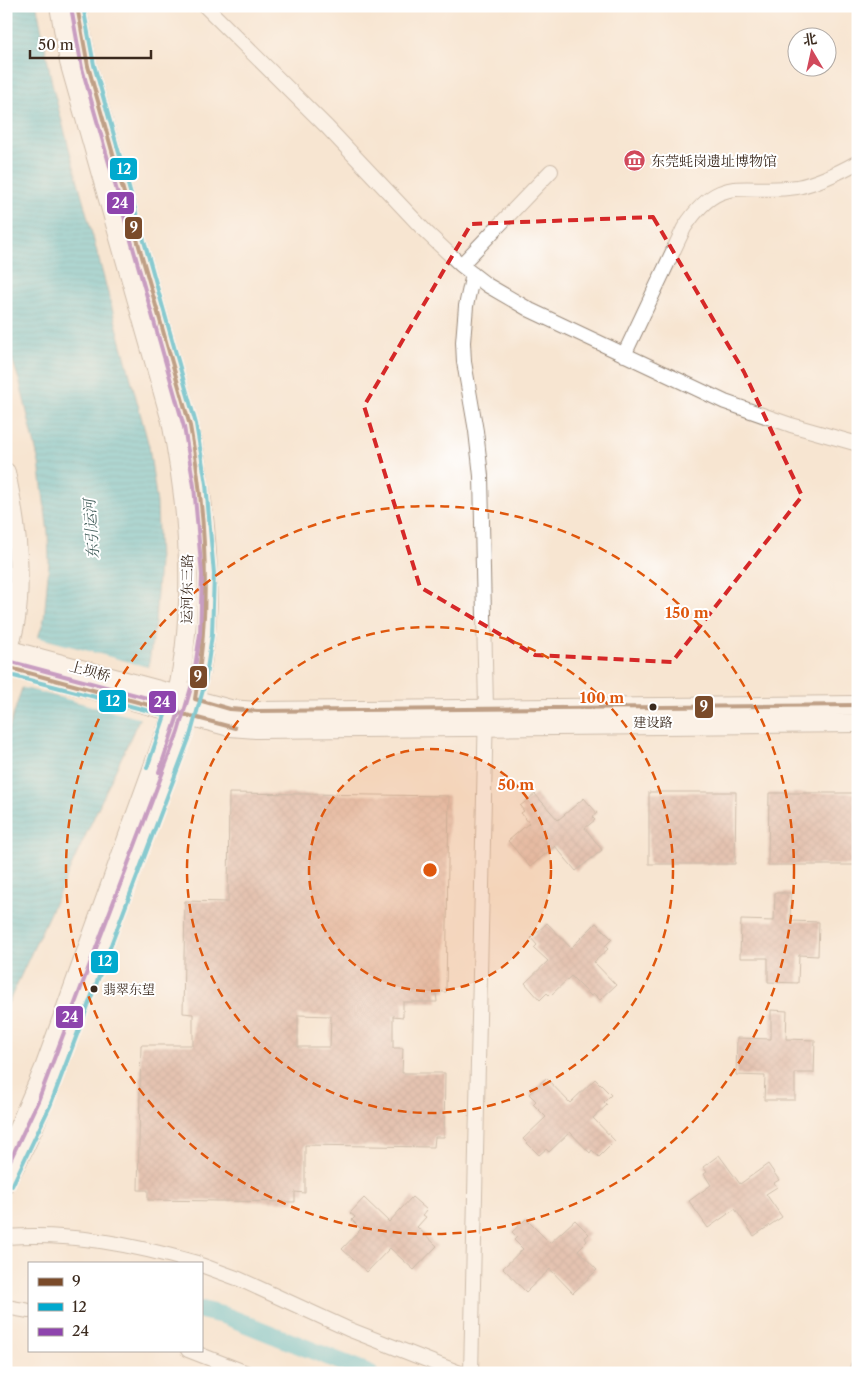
<svg xmlns="http://www.w3.org/2000/svg" width="864" height="1379" font-family="'Libre Caslon Text','Noto Serif SC',serif">
  <style>
    .water { fill: url(#water-rules); stroke: #487676 }
    .pier { fill: #f7e5d1 }
    .lines { fill: none; stroke-linecap: round; stroke-linejoin: round }
    .canal { stroke: #55c1cf; stroke-width: 18 }
    .building { fill: url(#building-cross-hatch); fill-rule: evenodd }
    .minor-casing { stroke: #998878; stroke-width: 16 }
    .tertiary-casing { stroke: #998878; stroke-width: 20 }
    .minor { stroke: #fff; stroke-width: 14 }
    .tertiary { stroke: #fff; stroke-width: 18 }
    .bus-1-casing { stroke: #fff; stroke-width: 8 }
    .bus-2-casing { stroke: #fff; stroke-width: 8 }
    .bus-3-casing { stroke: #fff; stroke-width: 8 }
    .bus-1 { stroke: #7a4b2a; stroke-width: 4 }
    .bus-2 { stroke: #00a9ce; stroke-width: 4 }
    .bus-3 { stroke: #8e44ad; stroke-width: 4 }
    .marked { fill: none; stroke: #d62828; stroke-width: 4; stroke-dasharray: 10 6; stroke-linejoin: round }
    .ring { fill: none; stroke: #df570d; stroke-width: 2.5; stroke-dasharray: 9 6 }
    .bus-dot { fill: #3b2a1e; stroke: #fff; stroke-width: 2 }
    .labels { text-anchor: middle; dominant-baseline: central; stroke-width: 4; stroke-linejoin: round; paint-order: stroke }
    .bus-label { font-size: 13px; fill: #3b2a1e; stroke: #fff }
    .poi-label { font-size: 14px; fill: #3b2a1e; stroke: #fff; text-anchor: start }
    .street-label { font-size: 14px; fill: #3b2a1e; stroke: #fff }
    .water-label { font-size: 15px; font-style: italic; fill: #445f5c; stroke: #fff }
    .centre { fill: #df570d; stroke: #fff; stroke-width: 2.5 }
    .ring-label { font-size: 15px; text-anchor: middle; font-weight: bold; fill: #df570d; stroke: #fff; stroke-width: 4; stroke-linejoin: round; paint-order: stroke }
    .line-badge { stroke: #fff; stroke-width: 2 }
    .badge-label { font-size: 14px; text-anchor: middle; font-weight: bold; fill: #fff }
  </style>
  <defs>
    <pattern id="water-rules" width="6" height="5" patternUnits="userSpaceOnUse" patternTransform="scale(1.25)"><rect width="6" height="5" fill="#55c1cf"/><path d="M0 2.5h6" fill="none" stroke="#489da7"/></pattern>
    <pattern id="building-cross-hatch" width="8" height="8" patternUnits="userSpaceOnUse" patternTransform="scale(1.25)"><rect width="8" height="8" fill="#ce9989"/><path d="M0 0l8 8M0 8l8-8" fill="none" stroke="#a87d6f"/></pattern>
  </defs>
  <rect width="100%" height="100%" fill="#fff"/>
  <filter id="ink" filterUnits="userSpaceOnUse"><feTurbulence type="fractalNoise" baseFrequency=".02" numOctaves="2"/><feDisplacementMap in="SourceGraphic" scale="10" xChannelSelector="R" yChannelSelector="G"/><feConvolveMatrix kernelMatrix="1 2 1 2 8 2 1 2 1" color-interpolation-filters="sRGB"/></filter>
  <filter id="wash" filterUnits="userSpaceOnUse"><feTurbulence type="fractalNoise" baseFrequency=".0096" numOctaves="4" result="noise"/><feDisplacementMap in="SourceGraphic" scale="20" xChannelSelector="R" yChannelSelector="G"/><feGaussianBlur stdDeviation="1.12" result="paint"/><feColorMatrix in="noise" values="0 0 0 0 0 0 0 0 0 0 0 0 0 0 0 0 0 1.4 0 .05"/><feComposite in="paint" operator="in"/></filter>
  <g filter="url(#wash)">
    <rect width="100%" height="100%" fill="#f7e5d1"/>
    <path class="water" d="M6,6H37L53,88L149,446L157,503L159,562L155,623L141,715L6,1008V738L44,619L49,562L48,533L39,463L20,383L6,340Z"/>
    <path class="pier" d="M36,637L151,668L142,719L21,687Z"/>
    <g class="lines">
      <path class="canal" d="M201,1310L226,1316L369,1373"/>
    </g>
    <g id="blocks">
      <path class="building" d="M649,792H736L735,864H649Z
        M229,793L449,796L446,992H436L437,1002H403V1017L393,1016V1048H403L402,1073H445L444,1137H435L434,1147L305,1145V1193L295,1192V1202L148,1200V1190H138L141,1045H193V1014L183,1013L185,901L228,902ZM298,1015L331,1016L330,1047H298Z
        M769,793H856L855,865H768Z
        M535,794L558,820L584,798L597,813L592,817L595,820L585,828L602,850L576,871L555,846L530,867L508,841L529,823L521,813L524,811L520,806Z
        M775,893H791L790,921L819,922L818,956L799,955L798,983L768,982V958H740L741,920L774,921Z
        M547,923L571,948L596,923L612,939L605,946L608,949L594,962L616,985L600,1000L594,994L591,996L571,976L550,996L547,993L540,1000L525,983L548,961L534,948L537,945L531,938Z
        M771,1010L787,1011L786,1039L815,1040L814,1073H795V1100H764L765,1076L736,1075L737,1038L771,1039Z
        M546,1078L570,1103L595,1079L611,1095L604,1102L607,1105L593,1118L615,1141L599,1157L592,1150L590,1153L570,1132L549,1152L546,1149L539,1155L523,1139L546,1117L533,1104L536,1101L529,1094Z
        M719,1155L740,1184L768,1164L779,1180L774,1183L777,1187L766,1194L782,1217L754,1236L735,1209L708,1228L689,1201L711,1185L704,1174L707,1172L703,1167Z
        M412,1197L427,1210L423,1215L426,1217L417,1227L437,1246L414,1270L390,1248L367,1272L342,1249L361,1229L352,1220L355,1217L350,1213L364,1198L389,1222Z
        M526,1219L550,1243L575,1220L589,1234L585,1238L587,1241L578,1250L597,1270L573,1293L550,1269L526,1292L503,1268L523,1249L514,1240L517,1237L512,1232Z"/>
    </g>
  </g>
  <g filter="url(#ink)">
    <use href="#blocks" fill-opacity="0" stroke="#998878" stroke-width="1"/>
    <g class="lines">
      <defs>
        <path id="minor" d="M205,6L327,127L426,232L461,265L487,285L530,310L725,402L791,425L858,444
          M461,265L551,171
          M624,355L684,228C721,171 743,195 797,187C818,183 840,172 858,162
          M6,1237C71,1232 135,1245 197,1263
          M201,1265L239,1279L348,1329L460,1373
          M6,1307L29,1311
          M188,1350L247,1373
          M471,1373L486,708L481,476L476,431L464,362L463,342L466,306L473,274
          M856,1373L858,1366"/>
        <path id="tertiary" d="M6,472C16,519 23,571 16,619C14,633 9,647 6,661
          M6,649L230,709L257,711L858,705
          M6,667L230,727L256,729L858,723
          M6,1156L44,1068L173,711C197,616 190,517 171,421L69,62L59,6
          M6,1183C45,1115 67,1038 95,965C116,910 137,855 158,801C175,756 195,712 202,664C215,586 205,503 190,426L88,66L77,6"/>
      </defs>
      <use href="#minor" class="minor-casing"/>
      <use href="#tertiary" class="tertiary-casing"/>
      <use href="#minor" class="minor"/>
      <use href="#tertiary" class="tertiary"/>
      <defs>
        <path id="bus-1" d="M77,6L88,66L190,426C207,518 211,607 195,699L230,709L257,711L858,705
          M6,667L235,728"/>
        <path id="bus-2" d="M6,674L165,715L147,768
          M12,1186L50,1106L190,736L205,683L212,635L214,574L206,484L196,424L94,65L83,6"/>
        <path id="bus-3" d="M8,661L177,706L179,712L159,772
          M6,1169L38,1101L178,732L193,681L200,634L202,575L194,486L184,427L82,68L71,7"/>
      </defs>
      <use href="#bus-1" class="bus-1-casing"/>
      <use href="#bus-2" class="bus-2-casing"/>
      <use href="#bus-3" class="bus-3-casing"/>
      <use href="#bus-1" class="bus-1"/>
      <use href="#bus-2" class="bus-2"/>
      <use href="#bus-3" class="bus-3"/>
    </g>
  </g>
  <path d="M0 0H864V1379H0ZM653,217L744,372L802,496L672,662L535,655L420,587L364,406L471,224Z" fill="#f7e5d1" fill-opacity=".55" fill-rule="evenodd"/>
  <path class="marked" d="M653,217L744,372L802,496L672,662L535,655L420,587L364,406L471,224Z"/>
  <circle cx="430" cy="870" r="121" fill="#df570d" fill-opacity=".12"/>
  <g class="ring">
    <circle cx="430" cy="870" r="121"/>
    <circle cx="430" cy="870" r="243"/>
    <circle cx="430" cy="870" r="364"/>
  </g>
  <defs>
    <symbol id="museum-disc" viewBox="-11 -11 22 22"><circle r="9.5" fill="#d1495b" stroke="#fff"/><path d="M0-6L6-3V-2H-6V-3ZM-5-1h2V3h-2ZM-1-1h2V3h-2ZM3-1h2V3H3ZM-6 4H6V6H-6Z" fill="#fff"/></symbol>
  </defs>
  <g fill-rule="evenodd">
    <use href="#museum-disc" x="622" y="148" width="25" height="25"/>
  </g>
  <g class="bus-dot">
    <circle cx="653" cy="707" r="4.5"/>
    <circle cx="94" cy="989" r="4.5"/>
  </g>
  <g class="labels">
    <g class="bus-label">
      <text x="653" y="722">建设路</text>
      <text x="103" y="989" text-anchor="start">翡翠东望</text>
    </g>
    <g class="poi-label">
      <text x="651" y="161">东莞蚝岗遗址博物馆</text>
    </g>
    <g class="street-label">
      <text transform="translate(187 589) rotate(-89)">运河东三路</text>
      <text transform="translate(90 671) rotate(15)">上坝桥</text>
    </g>
    <g class="water-label">
      <text transform="translate(91 529) rotate(-94)">东引运河</text>
    </g>
  </g>
  <circle cx="430" cy="870" r="8" class="centre"/>
  <g class="ring-label">
    <text x="687" y="618">150 m</text>
    <text x="602" y="703">100 m</text>
    <text x="516" y="790">50 m</text>
  </g>
  <g class="line-badge">
    <rect x="109" y="157" width="29" height="24" rx="5" fill="#00a9ce"/>
    <rect x="106" y="191" width="29" height="24" rx="5" fill="#8e44ad"/>
    <rect x="124" y="216" width="19" height="24" rx="5" fill="#7a4b2a"/>
    <rect x="189" y="665" width="19" height="24" rx="5" fill="#7a4b2a"/>
    <rect x="98" y="689" width="29" height="24" rx="5" fill="#00a9ce"/>
    <rect x="148" y="690" width="29" height="24" rx="5" fill="#8e44ad"/>
    <rect x="694" y="695" width="20" height="24" rx="5" fill="#7a4b2a"/>
    <rect x="90" y="950" width="29" height="24" rx="5" fill="#00a9ce"/>
    <rect x="55" y="1005" width="29" height="24" rx="5" fill="#8e44ad"/>
  </g>
  <g class="badge-label">
    <text x="124" y="174">12</text>
    <text x="120" y="208">24</text>
    <text x="134" y="232">9</text>
    <text x="198" y="681">9</text>
    <text x="113" y="706">12</text>
    <text x="162" y="707">24</text>
    <text x="704" y="711">9</text>
    <text x="105" y="966">12</text>
    <text x="70" y="1022">24</text>
  </g>
  <rect width="864" height="1379" fill="none" stroke="#fff" stroke-width="25"/>
  <rect x="28" y="1262" width="175" height="90" fill="#ffffff" stroke="#b1aaa5"/>
  <rect x="38" y="1278" width="25" height="8" fill="#7a4b2a" stroke="#b1aaa5"/>
  <text x="72" y="1286" font-size="15" fill="#3b2a1e">9</text>
  <rect x="38" y="1303" width="25" height="8" fill="#00a9ce" stroke="#b1aaa5"/>
  <text x="72" y="1312" font-size="15" fill="#3b2a1e">12</text>
  <rect x="38" y="1328" width="25" height="8" fill="#8e44ad" stroke="#b1aaa5"/>
  <text x="72" y="1336" font-size="15" fill="#3b2a1e">24</text>
  <g transform="translate(812 52) rotate(351)"><circle r="24" fill="#ffffff" stroke="#b1aaa5"/>
  <path d="M0-4L9 19L0 12L-9 19Z" fill="#d1495b"/>
  <text y="-8" font-size="14" font-weight="bold" text-anchor="middle" fill="#3b2a1e">北</text>
  </g>
  <path d="M30 50v8h121v-8" fill="none" stroke="#3b2a1e" stroke-width="2.5"/>
  <text x="38" y="50" font-size="15" fill="#3b2a1e" stroke="#ffffff" stroke-width="4" paint-order="stroke">50 m</text>
</svg>
